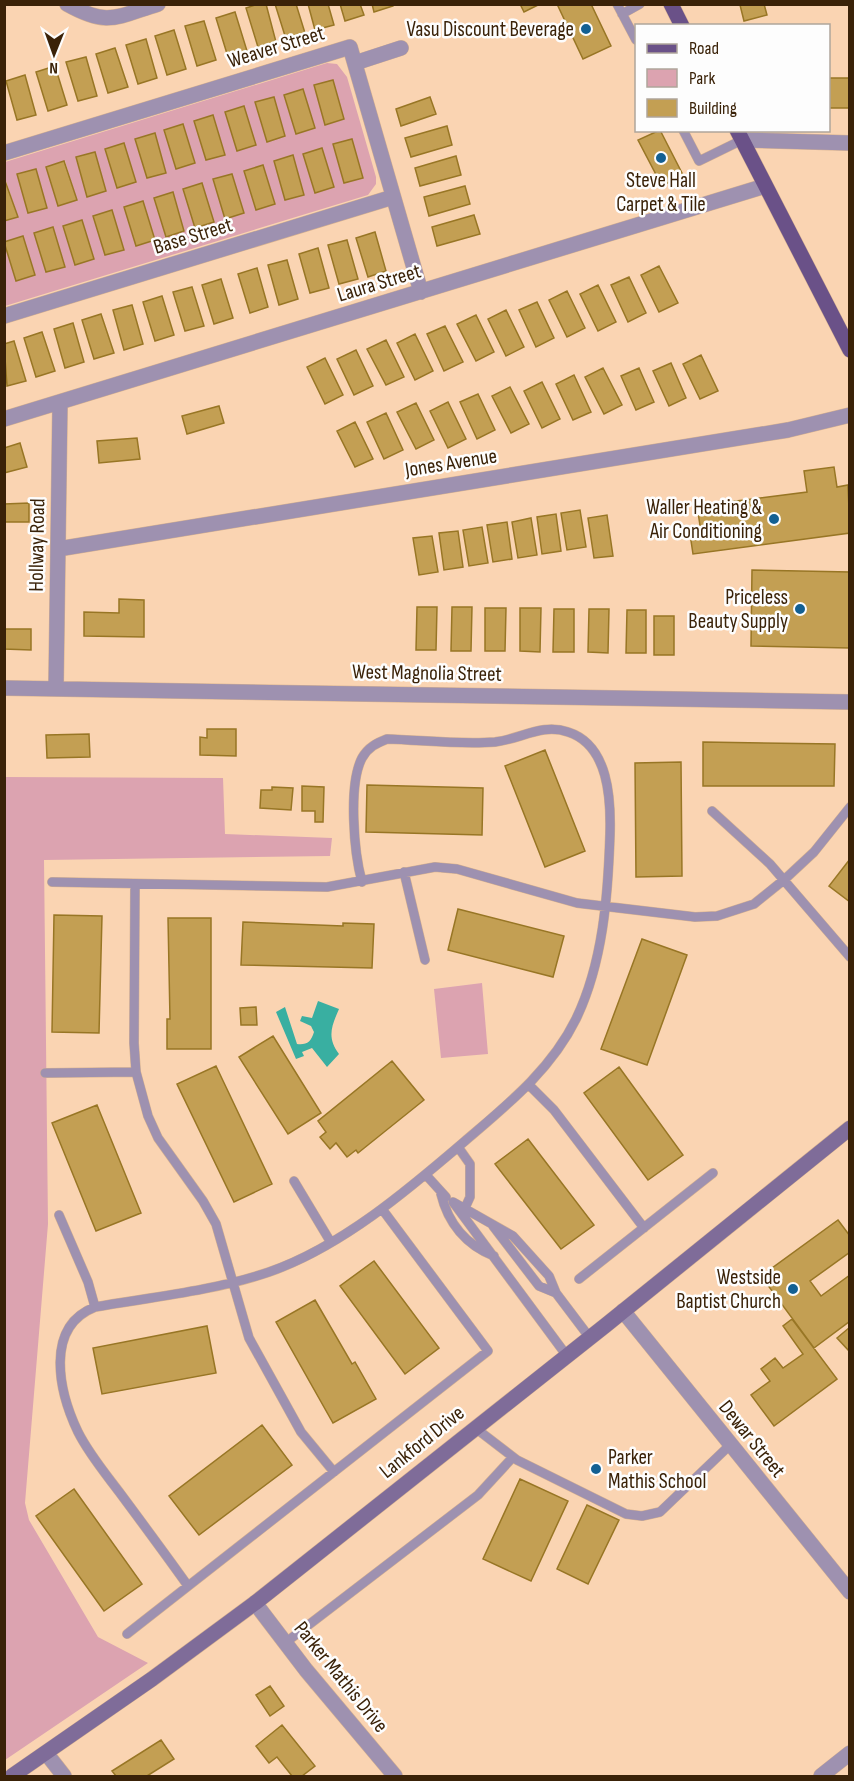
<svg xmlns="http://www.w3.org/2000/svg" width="854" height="1781" font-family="'Sofia Sans Condensed',sans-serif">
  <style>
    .green { fill: #dca3b0; fill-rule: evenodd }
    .water { fill: #39afa1 }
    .building { fill: #c39f53; stroke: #987625; stroke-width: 1.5 }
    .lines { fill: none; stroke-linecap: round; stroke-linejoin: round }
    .service-casing { stroke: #d4b090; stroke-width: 10 }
    .minor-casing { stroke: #d4b090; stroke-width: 16 }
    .secondary-casing { stroke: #d4b090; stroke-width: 16 }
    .primary-casing { stroke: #d4b090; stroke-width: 16 }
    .service { stroke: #9e91b0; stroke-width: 9 }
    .minor { stroke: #9e91b0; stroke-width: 15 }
    .secondary { stroke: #7f6c99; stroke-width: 15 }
    .primary { stroke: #6a5188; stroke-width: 15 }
    .poi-dot { fill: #136093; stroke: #fdfdfd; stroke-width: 2 }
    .labels { text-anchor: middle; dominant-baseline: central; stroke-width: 5; stroke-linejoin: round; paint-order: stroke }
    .poi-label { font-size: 21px; fill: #3a2208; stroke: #fdfdfd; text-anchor: end }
    .street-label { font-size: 21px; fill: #3a2208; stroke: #fdfdfd }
  </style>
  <rect width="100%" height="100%" fill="#fad4b2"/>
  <path class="green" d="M327,63L337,64L347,77L376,177V184L368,195L5,306L4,243L16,281L35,275L23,237L5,242V221L18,217L5,178V162ZM333,80L344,119L326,125L314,86ZM294,92L315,128L296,134L284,96ZM274,97L285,136L267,142L255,103ZM244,106L256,145L237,151ZM213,115L225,154L206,160L195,121ZM183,125L195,163L176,169L164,131ZM155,134L166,173L147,178L136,139ZM352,139L363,178L344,183L333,144ZM124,143L136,182L118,188L106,149ZM322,148L334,187L315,193L303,154ZM94,152L106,191L87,196L76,158ZM293,156L304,194L286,200L274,161ZM65,161L77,200L58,206L46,167ZM263,165L275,203L256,209L244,171ZM36,169L47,208L29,213L17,175ZM232,174L244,213L225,218L213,179ZM202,183L214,222L196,228H195ZM173,192L184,231L166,237L154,198ZM143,202L155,240L136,246L124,207ZM112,211L124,249L105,255L93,216ZM82,220L94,258L76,264L63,226ZM53,227L65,266L46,272L34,233Z
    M5,777L223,778L225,834L332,838L330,856L44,860L48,1224L25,1503L29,1520L98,1637L148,1663L5,1760Z
    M482,983L488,1054L441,1058L434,989Z"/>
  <path class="water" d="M318,1001L339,1009C331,1027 327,1038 339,1054L327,1067L312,1048L302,1052L304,1056L296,1059L276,1012L285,1007L297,1044C307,1045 311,1042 314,1032L311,1026L300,1021L302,1016L312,1018Z"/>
  <path class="building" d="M258,4H266L276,42L258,47L246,8Z
    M275,4H296L305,33L286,39Z
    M308,4H328L334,25L315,30Z
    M340,4H360L364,15L345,21Z
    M372,4H393V6L374,12Z
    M520,4H540L524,12Z
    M557,4H591L611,46L583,59Z
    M764,4L767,15L744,21L740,5Z
    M235,12L247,51L228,57L216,18Z
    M204,21L216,60L197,66L185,26Z
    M174,30L186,69L167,75L155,36Z
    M146,39L157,78L138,84L126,45Z
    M115,48L128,87L108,93L96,54Z
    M86,57L97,96L78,101L66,62Z
    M55,66L67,105L48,111L36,72Z
    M25,75L36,115L17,120L6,81Z
    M828,78H850V108H828Z
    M333,80L344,119L325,125L314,85Z
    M303,89L315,128L296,134L284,95Z
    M274,97L285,136L267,142L255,102Z
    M430,97L436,114L401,126L396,109Z
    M244,106L256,145L237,151L225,112Z
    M213,115L225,155L206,160L194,121Z
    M183,124L195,163L176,169L164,130Z
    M447,126L452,145L411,157L405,138Z
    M660,130L683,175L662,186L638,140Z
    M155,133L166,173L147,178L135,139Z
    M352,139L363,178L344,183L333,144Z
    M124,143L136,182L117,188L105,149Z
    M322,148L334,187L315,193L303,154Z
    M95,152L106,191L87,197L76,157Z
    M293,155L304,195L285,200L274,161Z
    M456,156L461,175L420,186L415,168Z
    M64,161L77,200L58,206L46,167Z
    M263,165L275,204L256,210L244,171Z
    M36,169L47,208L28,213L17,174Z
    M232,174L244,213L225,219L213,179Z
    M4,178L18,217L4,221Z
    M202,183L214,222L195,228L183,189Z
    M465,186L470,204L429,216L424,197Z
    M173,192L184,231L166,237L154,198Z
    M143,201L155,240L136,246L124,207Z
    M112,210L124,250L105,255L93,216Z
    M474,215L480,234L437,246L432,227Z
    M82,220L94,259L75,265L63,226Z
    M53,227L65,267L46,272L34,233Z
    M375,232L386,271L368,277L356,238Z
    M23,236L35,275L16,281L4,242Z
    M347,240L358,279L339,284L328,245Z
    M318,248L329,288L310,293L299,254Z
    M287,260L298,299L279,305L268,265Z
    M659,266L678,303L659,312L641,275Z
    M257,268L268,307L250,313L238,274Z
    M629,277L646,313L628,322L611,285Z
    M221,279L233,318L214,324L202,285Z
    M598,285L616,322L598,331L580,294Z
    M192,287L204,326L185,331L173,292Z
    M567,291L585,328L567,337L549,300Z
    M162,296L174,335L155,341L143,302Z
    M537,302L554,338L536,347L519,310Z
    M132,305L143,344L124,350L113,310Z
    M506,310L524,347L506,356L488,319Z
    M101,314L114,353L94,359L82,320Z
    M476,315L494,352L476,361L457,324Z
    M73,323L84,362L65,368L54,329Z
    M445,326L463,362L444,371L427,334Z
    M42,332L55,371L36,377L24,338Z
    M415,334L433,371L415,380L397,343Z
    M386,340L404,377L386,385L367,349Z
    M14,341L26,381L7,386L4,344Z
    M356,350L373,386L354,395L337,359Z
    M701,355L718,391L700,399L683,364Z
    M325,358L343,395L325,404L307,367Z
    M671,363L686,398L669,406L653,371Z
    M603,368L622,405L604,414L585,377Z
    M639,368L654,402L636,410L621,376Z
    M574,375L591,412L573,420L556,384Z
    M542,382L560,419L542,428L524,391Z
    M510,387L529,424L511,433L492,396Z
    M478,394L495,430L477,439L460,402Z
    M448,402L466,439L448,448L430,411Z
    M416,403L434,440L416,449L397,412Z
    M219,406L224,423L187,434L182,416Z
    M386,413L403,450L384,459L367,422Z
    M355,422L373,459L355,467L337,431Z
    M137,438L140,459L99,463L97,441Z
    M20,443L27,467L4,473V448Z
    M834,467L837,487L848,485L850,533L693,554L690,534L701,532L697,506L807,492L804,471Z
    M29,503V522H4V504Z
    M580,510L586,547L567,550L561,513Z
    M556,514L561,551L542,554L537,517Z
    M607,515L613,556L594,558L588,518Z
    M531,518L537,555L518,558L512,522Z
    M507,522L512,559L493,562L487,525Z
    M482,527L488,563L469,566L463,530Z
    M458,531L463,567L444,570L439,533Z
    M432,536L438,572L419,575L413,538Z
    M752,570L850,572V648L751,646Z
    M119,599L144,600V637L84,636V612L119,613Z
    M417,607H437L436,650H416Z
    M452,607H472L471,651H451Z
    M485,608H506L505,651H485Z
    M520,608H541L540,652L520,651Z
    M554,609H574V652H553Z
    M589,609H609L608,653L588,652Z
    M627,610H646V653H626Z
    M654,616H674V655H654Z
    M4,629H31V650L4,649Z
    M207,729H236V756L200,755V737L207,738Z
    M89,734L90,757L47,758L46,735Z
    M703,742L835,744L834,786H703Z
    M545,750L585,851L545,867L505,766Z
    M681,762L682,876L636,877L635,763Z
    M367,785L483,788L482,835L366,832Z
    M302,786L324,787L323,822H315V811H302Z
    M272,787L293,788L291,810L260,808L261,790H272Z
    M850,859V902L829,886Z
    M458,909L564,936L553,977L448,950Z
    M54,915L102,916L99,1033L52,1032Z
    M168,918H211V1049H167V1019H170Z
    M243,922L343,926V923L374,924L372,968L241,965Z
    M642,939L687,955L647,1065L601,1049Z
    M256,1007L257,1025H241L240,1008Z
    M273,1036L321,1113L288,1134L239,1057Z
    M392,1061L424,1100L358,1153L356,1150L347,1157L336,1143L330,1149L320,1137L326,1132L318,1121Z
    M216,1066L272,1184L234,1202L177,1084Z
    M619,1067L683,1155L648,1180L584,1093Z
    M97,1105L141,1213L96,1231L52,1123Z
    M528,1139L594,1225L561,1249L495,1164Z
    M838,1220L850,1236V1252L810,1281L821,1296L850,1275V1321L814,1348L761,1276Z
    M374,1261L439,1348L405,1374L340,1286Z
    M315,1300L352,1364L355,1362L376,1399L333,1423L276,1322Z
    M792,1319L837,1379L774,1426L751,1395L770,1381L761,1369L775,1358L783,1368L803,1354L783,1326Z
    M207,1326L216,1373L102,1394L93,1348Z
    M850,1327V1352L837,1338Z
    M262,1425L292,1465L199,1535L169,1496Z
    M520,1479L568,1501L531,1581L483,1559Z
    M74,1489L142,1584L104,1611L36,1516Z
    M587,1505L619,1520L588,1584L557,1569Z
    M270,1686L284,1706L270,1716L256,1695Z
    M282,1725L315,1766L302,1776H292L277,1757L269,1763L256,1746Z
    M161,1740L174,1759L147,1776H116L112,1771Z"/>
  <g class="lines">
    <defs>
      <path id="service" d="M617,4L636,40
        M622,14L640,4
        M683,130L699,161L742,140
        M712,811L770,864L850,957
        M404,872L425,960
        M52,882L327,887L435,867L457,869L577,903L695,917L717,916L754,904L785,879L814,852L850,807
        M135,884L134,1043L136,1072L148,1116L158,1138L203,1201L216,1224L249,1338L301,1432L334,1472
        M45,1073L136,1072
        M529,1085L554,1110L644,1228
        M458,1147L470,1164V1197L465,1208
        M426,1175L446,1197
        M294,1181L330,1241
        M441,1194C448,1223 466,1245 494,1256
        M59,1215L88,1282L95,1307
        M493,1226L539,1286L556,1293
        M579,1279L713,1173
        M567,1356L453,1202L513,1236L549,1276L556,1293L590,1338
        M474,1427L517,1460L626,1514L642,1516L660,1512L730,1445
        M188,1586C166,1555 143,1524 120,1493C105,1473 89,1454 78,1432C59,1392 44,1327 95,1307C153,1297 213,1291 269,1272C341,1247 408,1190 465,1141C507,1105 551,1070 576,1019C603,963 608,896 610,834C611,800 609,745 568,732C542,723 521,739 495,742C460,745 422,740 387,739C377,743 368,747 362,758C348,785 354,853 362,882
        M127,1634L488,1351L382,1209
        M285,1643L478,1495L513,1457"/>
      <path id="minor" d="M67,4C108,27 116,17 158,4
        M355,63L401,48
        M742,140L850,143
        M4,153L350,47L421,292
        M4,316L393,197
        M4,419L765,186
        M58,549L788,430L850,415
        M4,688L850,702
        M56,688L60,402
        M623,1311L850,1592
        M255,1603L306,1670L395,1776
        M46,1753L64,1776
        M821,1776L850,1753"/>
      <path id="secondary" d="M12,1776L152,1679L255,1603L606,1325L850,1128"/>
      <path id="primary" d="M671,4L682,26
        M737,130L850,350"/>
    </defs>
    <use href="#service" class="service-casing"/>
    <use href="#minor" class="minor-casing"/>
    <use href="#secondary" class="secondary-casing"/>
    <use href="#primary" class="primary-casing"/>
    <use href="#service" class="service"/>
    <use href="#minor" class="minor"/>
    <use href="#secondary" class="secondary"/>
    <use href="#primary" class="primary"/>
  </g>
  <g class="poi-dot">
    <circle cx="586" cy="29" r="6"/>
    <circle cx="661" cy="158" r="6"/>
    <circle cx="774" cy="519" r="6"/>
    <circle cx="800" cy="609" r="6"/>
    <circle cx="793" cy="1289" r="6"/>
    <circle cx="596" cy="1469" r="6"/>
  </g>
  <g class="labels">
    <g class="poi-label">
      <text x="574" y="29">Vasu Discount Beverage</text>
      <text x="661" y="180" text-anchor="middle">Steve Hall<tspan x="661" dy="24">Carpet &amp; Tile</tspan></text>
      <text x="762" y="507">Waller Heating &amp;<tspan x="762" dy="24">Air Conditioning</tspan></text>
      <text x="788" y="597">Priceless<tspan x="788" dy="24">Beauty Supply</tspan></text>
      <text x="781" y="1277">Westside<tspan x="781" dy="24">Baptist Church</tspan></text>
      <text x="608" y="1457" text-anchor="start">Parker<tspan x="608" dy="24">Mathis School</tspan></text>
    </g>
    <g class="street-label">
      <text transform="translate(276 47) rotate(-17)">Weaver Street</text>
      <text transform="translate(193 236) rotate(-17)">Base Street</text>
      <text transform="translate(379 283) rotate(-17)">Laura Street</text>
      <text transform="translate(451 463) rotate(-9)">Jones Avenue</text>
      <text transform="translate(37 545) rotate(-89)">Hollway Road</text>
      <text transform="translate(427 673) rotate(1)">West Magnolia Street</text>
      <text transform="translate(752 1439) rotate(51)">Dewar Street</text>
      <text transform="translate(422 1442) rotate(-39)">Lankford Drive</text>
      <text transform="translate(341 1677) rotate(51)">Parker Mathis Drive</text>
    </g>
  </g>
  <rect width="854" height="1781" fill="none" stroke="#3a2208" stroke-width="12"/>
  <rect x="635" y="24" width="195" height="108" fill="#fdfdfd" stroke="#afa59b" stroke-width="1.5"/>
  <rect x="647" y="44" width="30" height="9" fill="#6a5188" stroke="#afa59b" stroke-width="1.5"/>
  <text x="689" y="54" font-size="18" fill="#3a2208">Road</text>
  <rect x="647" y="69" width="30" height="18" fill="#dca3b0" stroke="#afa59b" stroke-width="1.5"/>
  <text x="689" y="84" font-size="18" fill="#3a2208">Park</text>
  <rect x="647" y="99" width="30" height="18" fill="#c39f53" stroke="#afa59b" stroke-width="1.5"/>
  <text x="689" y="114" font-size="18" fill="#3a2208">Building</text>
  <g transform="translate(54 54) rotate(181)" stroke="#fdfdfd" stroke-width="4.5" paint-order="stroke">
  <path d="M0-4.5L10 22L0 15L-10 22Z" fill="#3a2208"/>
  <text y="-9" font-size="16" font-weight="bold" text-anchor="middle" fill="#3a2208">N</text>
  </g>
</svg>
